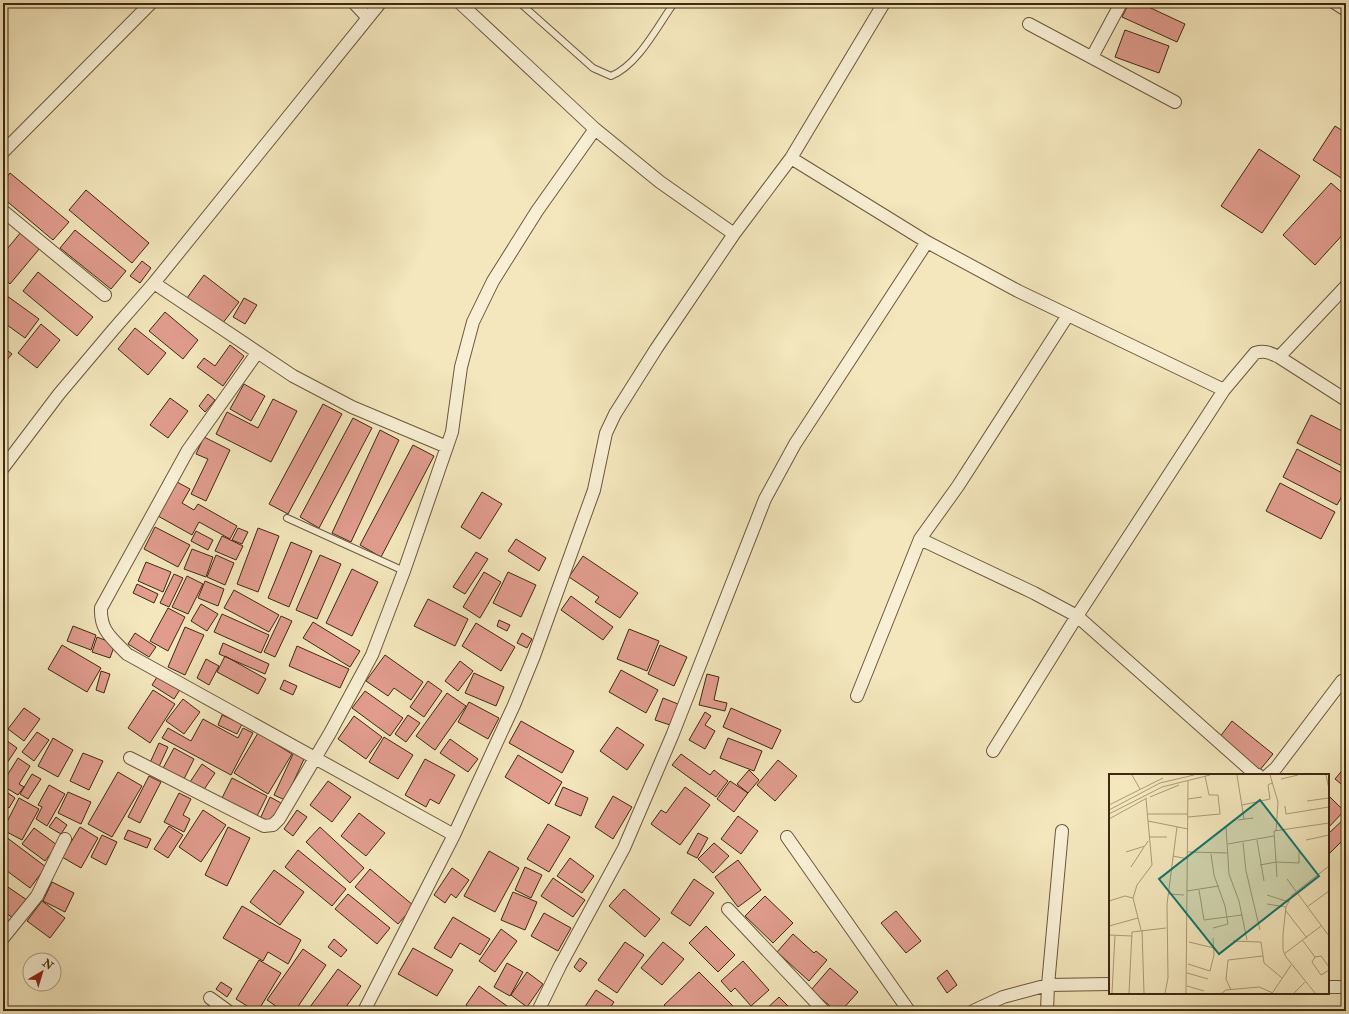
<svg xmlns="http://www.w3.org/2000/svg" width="1349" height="1014" font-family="'IM FELL Double Pica',serif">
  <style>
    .building { fill: #e19c8e; stroke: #402911 }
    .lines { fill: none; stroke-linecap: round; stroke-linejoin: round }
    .service-casing { stroke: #6d583c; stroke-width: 8 }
    .minor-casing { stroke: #6d583c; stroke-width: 14 }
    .service { stroke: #f8efd4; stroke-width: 6 }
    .minor { stroke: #f8efd4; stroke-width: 12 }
    .inset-road { fill: none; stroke: #ac9b78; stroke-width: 1 }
    .view { fill: #0f766e; fill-opacity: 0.15; stroke: #0f766e; stroke-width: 2 }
    .inset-edge { fill: none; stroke: #402911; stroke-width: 2 }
  </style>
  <rect width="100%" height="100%" fill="#f4e7bd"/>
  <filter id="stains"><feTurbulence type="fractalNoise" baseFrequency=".005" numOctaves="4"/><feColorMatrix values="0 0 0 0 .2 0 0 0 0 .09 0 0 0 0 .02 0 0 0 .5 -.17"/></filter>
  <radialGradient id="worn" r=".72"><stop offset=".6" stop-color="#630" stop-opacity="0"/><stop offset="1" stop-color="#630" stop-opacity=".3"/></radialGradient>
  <path class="building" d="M1129,3H1140L1185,24L1177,42L1122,17Z
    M1125,30L1169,46L1159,73L1115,57Z
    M1335,126L1346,133V181L1313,160Z
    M1259,149L1300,176L1262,233L1221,206Z
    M10,173L69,222L53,240L3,198V182Z
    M1331,183L1346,196V231L1315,265L1283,235Z
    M86,190L149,243L132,263L69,210Z
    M75,230L126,271L111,289L60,248Z
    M21,232L40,248L10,284L3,277V254Z
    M142,261L151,268L140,283L130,276Z
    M38,272L93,317L77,336L23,291Z
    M204,275L239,302L222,324L187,298Z
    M3,293L39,319L25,338L3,322Z
    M244,298L257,305L245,324L233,317Z
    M165,312L198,340L183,359L149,331Z
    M41,324L60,340L37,368L18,353Z
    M135,328L166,353L148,375L118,349Z
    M230,345L244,356L223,386L197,367L204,358L215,366Z
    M3,347L12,354L5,362L3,360Z
    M244,384L265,396L251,421L230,409Z
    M208,394L215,400L205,412L199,406Z
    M170,398L188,411L168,438L150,425Z
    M273,399L297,411L271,462L216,434L227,412L258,428Z
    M323,404L342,414L288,514L269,504Z
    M1311,415L1346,433V468L1297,443Z
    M353,418L372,428L319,528L300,517Z
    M380,430L399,440L351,542L332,533Z
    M204,437L230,450L206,501L191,494L208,459L196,454Z
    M413,445L434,456L381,557L360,545Z
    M1297,449L1346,475V489L1337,505L1283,477Z
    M177,482L190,489L182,503L194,510L198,504L237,526L230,539L199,522L192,535L158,516Z
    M1280,483L1335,512L1321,539L1266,511Z
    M482,492L502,504L480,539L461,527Z
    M155,527L190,545L178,567L144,549Z
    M238,528L248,532L242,544L232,540Z
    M258,528L279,536L258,592L237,584Z
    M196,531L213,540L208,550L191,541Z
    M222,536L243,546L236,560L215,551Z
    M516,539L546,558L539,571L508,551Z
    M291,542L312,551L289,607L268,598Z
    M192,549L213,557L206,577L184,569Z
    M476,552L488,559L465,594L453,587Z
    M216,555L234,563L225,585L207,577Z
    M320,555L341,564L317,619L296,610Z
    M583,556L638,593L620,618L595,602L599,597L569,577Z
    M146,562L171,572L163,592L138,581Z
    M352,569L378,582L352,636L326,623Z
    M484,572L501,582L480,618L463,607Z
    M508,572L536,585L521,617L493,603Z
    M174,574L183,578L169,607L160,603Z
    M187,576L203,584L188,614L172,607Z
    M205,581L224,589L218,606L198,598Z
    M137,584L158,594L154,603L133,593Z
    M234,590L279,615L269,632L224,608Z
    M571,596L613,627L603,640L561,610Z
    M428,599L468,619L455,646L414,626Z
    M201,604L218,614L207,631L191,621Z
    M168,608L185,617L168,651L150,641Z
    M222,614L269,635L261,653L214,632Z
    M281,616L292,621L275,657L264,652Z
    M499,620L510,625L507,631L497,626Z
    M313,622L360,651L350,667L303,638Z
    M476,623L515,647L501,671L462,646Z
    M73,626L96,635L91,650L67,641Z
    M185,627L204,635L185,675L168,667Z
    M629,629L659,641L647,671L617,659Z
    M135,633L156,647L149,657L128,644Z
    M522,633L532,639L527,648L517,643Z
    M97,637L115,644L110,658L92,652Z
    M223,643L269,664L265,674L219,654Z
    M62,645L101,668L87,692L48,669Z
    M660,645L687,657L674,686L648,674Z
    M297,646L349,669L340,688L289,666Z
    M385,655L423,682L411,700L394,688L388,696L366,681Z
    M225,656L266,679L258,694L217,672Z
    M206,659L219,666L209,685L197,678Z
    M460,661L473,671L458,691L445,681Z
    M621,670L658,690L646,713L609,692Z
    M101,671L110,674L104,693L96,690Z
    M474,673L504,687L496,706L465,693Z
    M159,674L181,688L174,699L152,685Z
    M707,674L719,677L714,700L727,703L725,711L699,705Z
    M284,680L297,686L293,695L280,689Z
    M428,681L442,691L424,717L410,707Z
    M153,690L175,704L150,743L128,728Z
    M365,691L403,718L390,736L352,708Z
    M447,693L466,706L435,750L416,736Z
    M663,698L678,704L670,725L655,720Z
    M183,699L200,712L184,734L166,721Z
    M469,702L499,718L488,739L458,722Z
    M24,708L40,719L24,741L8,729Z
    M731,708L781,730L772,749L723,727Z
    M705,712L711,716L705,725L715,731L705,749L689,740Z
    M222,715L242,724L237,734L218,725Z
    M408,715L420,723L406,742L395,734Z
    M354,716L382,737L366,759L338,739Z
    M203,719L238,738L243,728L253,733L231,775L162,738L168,728L191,741Z
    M521,721L574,751L562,773L509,743Z
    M1232,721L1273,754L1259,771L1219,738Z
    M617,727L644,745L627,770L600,751Z
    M37,732L49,740L34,761L22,752Z
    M258,733L292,754L268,794L234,773Z
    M384,737L413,755L398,779L369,762Z
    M3,738L17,748L3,769Z
    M53,738L73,750L58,777L38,766Z
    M728,738L762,751L754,771L720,758Z
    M450,739L478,759L468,772L440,753Z
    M159,743L168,747L157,771L148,767Z
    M174,748L194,759L183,781L162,770Z
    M294,752L305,757L285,800L274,795Z
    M83,753L103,761L89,790L70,781Z
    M681,754L710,775L714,770L728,781L716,797L672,765Z
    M518,755L562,782L549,804L505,777Z
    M18,758L30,766L19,784L24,787L18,795L3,786V782Z
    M425,759L455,775L439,804L430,799L426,807L405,795Z
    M778,760L797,776L775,801L757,785Z
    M202,764L215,773L203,791L190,782Z
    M1345,767L1346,769V788L1335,779Z
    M749,770L759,780L748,793L737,784Z
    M118,772L142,786L112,837L88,824Z
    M32,774L41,779L28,799L20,794Z
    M149,776L161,782L140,823L128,817Z
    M232,778L267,796L256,818L221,800Z
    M328,781L351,797L332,822L310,805Z
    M730,781L748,793L734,812L717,799Z
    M49,785L65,794L47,826L36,819L42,807L38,805Z
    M563,787L588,798L581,816L555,805Z
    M685,787L710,805L680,845L651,824L661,810L666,813Z
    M68,792L91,802L81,824L58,813Z
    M8,793L15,798L9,808L3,804V801Z
    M179,793L191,799L183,815L190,819L184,832L164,822Z
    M1328,795L1344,811L1328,828Z
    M613,796L632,807L613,839L595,827Z
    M270,797L281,803L270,824L260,819Z
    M19,798L39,809L22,840L3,830Z
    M203,810L226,825L201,862L179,847Z
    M297,810L307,817L293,836L284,829Z
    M359,813L385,833L366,856L341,836Z
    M738,816L758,831L741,854L721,839Z
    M56,817L67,825L61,834L49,827Z
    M1346,817V837L1328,855V834Z
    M548,824L570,837L549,872L527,859Z
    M169,826L183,835L168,858L154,849Z
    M80,827L98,838L81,868L62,857Z
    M228,827L250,838L227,886L205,875Z
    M320,827L364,868L350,883L306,842Z
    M34,828L57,845L45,861L22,844Z
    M128,830L151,839L147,848L124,839Z
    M698,833L708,838L697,858L687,853Z
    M102,835L117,842L106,865L91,857Z
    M6,837L46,867L30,888L3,868V841Z
    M714,843L729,856L713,873L698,859Z
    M298,850L346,889L332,906L285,867Z
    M489,851L519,868L495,912L464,896Z
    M570,858L594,876L582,893L557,876Z
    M738,860L761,890L738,907L715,877Z
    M525,867L542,875L531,898L515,890Z
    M452,868L469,880L456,898L451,894L445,903L434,895Z
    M370,869L414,906L398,924L355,887Z
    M274,870L304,892L280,925L250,902Z
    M553,878L585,900L573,917L541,896Z
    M694,879L714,893L690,926L671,913Z
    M52,882L74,893L65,912L43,901Z
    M5,885L27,900L13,918L3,911V887Z
    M624,889L660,919L645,937L609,906Z
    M513,892L537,902L525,930L501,920Z
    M348,894L390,928L377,944L335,909Z
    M765,896L793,923L773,943L745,916Z
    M42,901L65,918L50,938L27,921Z
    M242,906L301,940L288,964L268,952L263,961L223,938Z
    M896,911L921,941L906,953L881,923Z
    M544,913L571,928L558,951L531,936Z
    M453,917L490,939L480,955L460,943L451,958L434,948Z
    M706,926L735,955L718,972L689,943Z
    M501,929L517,941L495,972L479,961Z
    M793,934L814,953L816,951L827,960L809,981L777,952Z
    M334,939L347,950L341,957L328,947Z
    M625,942L644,955L617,993L598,980Z
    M663,942L684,959L662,985L641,968Z
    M413,948L453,970L437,996L398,974Z
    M303,949L326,965L295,1011H283L267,1000Z
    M580,958L587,963L580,972L574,967Z
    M259,960L281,973L258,1011H255L236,999Z
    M743,961L769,990L751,1006L735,988L731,992L721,981Z
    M507,963L523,972L510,996L494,987Z
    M830,968L858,992L841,1011H836L811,990Z
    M338,969L361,986L343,1011H307Z
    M947,970L957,985L947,993L937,978Z
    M527,972L543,984L527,1007L511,995Z
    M699,972L735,1008L731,1011H670L664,1005Z
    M221,982L232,989L227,997L216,989Z
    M479,986L514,1011H475L466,1005Z
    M596,990L614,1002L608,1011H582Z
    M779,997L793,1011H764Z"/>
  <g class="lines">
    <defs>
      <path id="service" d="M520,3L593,68L611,76C638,65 657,27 674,3
        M287,518L404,571"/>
      <path id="minor" d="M354,3L368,18
        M460,3L595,129L660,182L734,234
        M1335,3L1346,10
        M1029,24L1175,102
        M1092,57L1121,3
        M3,152L151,3
        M791,158L927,242L1018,291L1224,390
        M3,211L105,295
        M154,283L293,376L352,407L447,447
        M257,353L188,450L101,608C100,631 112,638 127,654L454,835
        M1279,357L1346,286
        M3,468L59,394L113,330L154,283L380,3
        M920,539L1034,593L1077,616L1255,774L1258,775
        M857,696L920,539L958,486L1068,315
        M993,751L1077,616L1224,390L1255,353C1265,350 1270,353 1279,357L1346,400
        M130,758L264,826L273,825L279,819L330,733L372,655L404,571L452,432L461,367L473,322L493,281L537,211L595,129
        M1268,775L1276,768L1342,681
        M787,837L909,1011
        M728,909L824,1011
        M3,938L37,896L65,839
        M1328,987H1346
        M210,998L228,1011
        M364,1011L454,835L514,705L534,656L594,490L606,433L615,414L656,349L734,234L791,158L884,3
        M538,1011L560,966L624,848L672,736L765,499L795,444L927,242
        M973,1011L1003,997L1048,985L1110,984
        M1047,1011L1048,985L1062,831"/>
    </defs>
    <use href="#service" class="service-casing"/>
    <use href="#minor" class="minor-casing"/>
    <use href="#service" class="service"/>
    <use href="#minor" class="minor"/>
  </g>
  <g transform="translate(1109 774)">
    <rect width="220" height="220" fill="#f4e7bd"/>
    <path class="inset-road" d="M23,1L31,15M128,1L135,45M161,1L169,28L167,57M217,1L220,15M172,5L189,1M41,23L70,11M79,25L93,23M198,27L220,24M0,31L54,4M133,31L161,25L159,11L163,9M176,32L177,40L220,33M0,36L51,9L85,1M0,40L53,13L101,1M39,40H79M79,43L111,40L109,21H100L96,2M0,45L38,24M129,46L144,44M39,47L79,55M117,53L120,100L130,127L138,166M40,63H58M148,66L155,107M197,66L220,61M134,69L137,97L151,156M119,70L165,62M17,78L36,72L39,67M79,78L119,79M102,80L105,101L116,132L119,150L104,154M64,82L79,85M151,91L167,88L190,89V77M22,93L35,73M168,103L165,57L220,49M178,105L220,162M90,116L95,146L133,141M78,117L110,112M59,120L75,121M158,121L180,128M0,127L16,122L24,124M158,130L177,133M198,133L220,117M177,137L198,164M0,152L29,144M32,156L24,124L28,111L43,91L37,25M33,156L35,219M0,161L23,162M124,167L152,168L155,189L173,204M194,167L206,183M80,168L105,174M175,180L212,152M79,190L101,197L105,181L104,164M220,193L212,182L206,183L203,188L212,201L220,196M78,199L99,205M78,212L95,217M122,216L117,205L119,186L154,182M164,218L182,191M3,219L6,161M20,219L23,158L57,154M56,219L59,204L58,130L68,53M77,219L79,7M113,219L117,216L150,213L164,219M185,219L196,208M206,219L177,183L174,176V160L177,133L183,121L220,92"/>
    <path class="view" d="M151,26L210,102L110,180L50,105Z"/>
    <rect width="220" height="220" class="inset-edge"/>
  </g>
  <rect width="1349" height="1014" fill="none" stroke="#f4e7bd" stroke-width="16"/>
  <rect x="4" y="4" width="1341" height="1006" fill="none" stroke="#402911" stroke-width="2"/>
  <rect x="8" y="8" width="1333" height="998" fill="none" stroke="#402911"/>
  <g transform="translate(42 972) rotate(38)"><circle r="19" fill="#f8efd4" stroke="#aea086"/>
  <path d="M0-3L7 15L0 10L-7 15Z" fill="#8f2418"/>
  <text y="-6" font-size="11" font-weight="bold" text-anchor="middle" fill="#402911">N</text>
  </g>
  <rect width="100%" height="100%" filter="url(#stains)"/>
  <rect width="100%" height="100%" fill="url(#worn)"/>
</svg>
